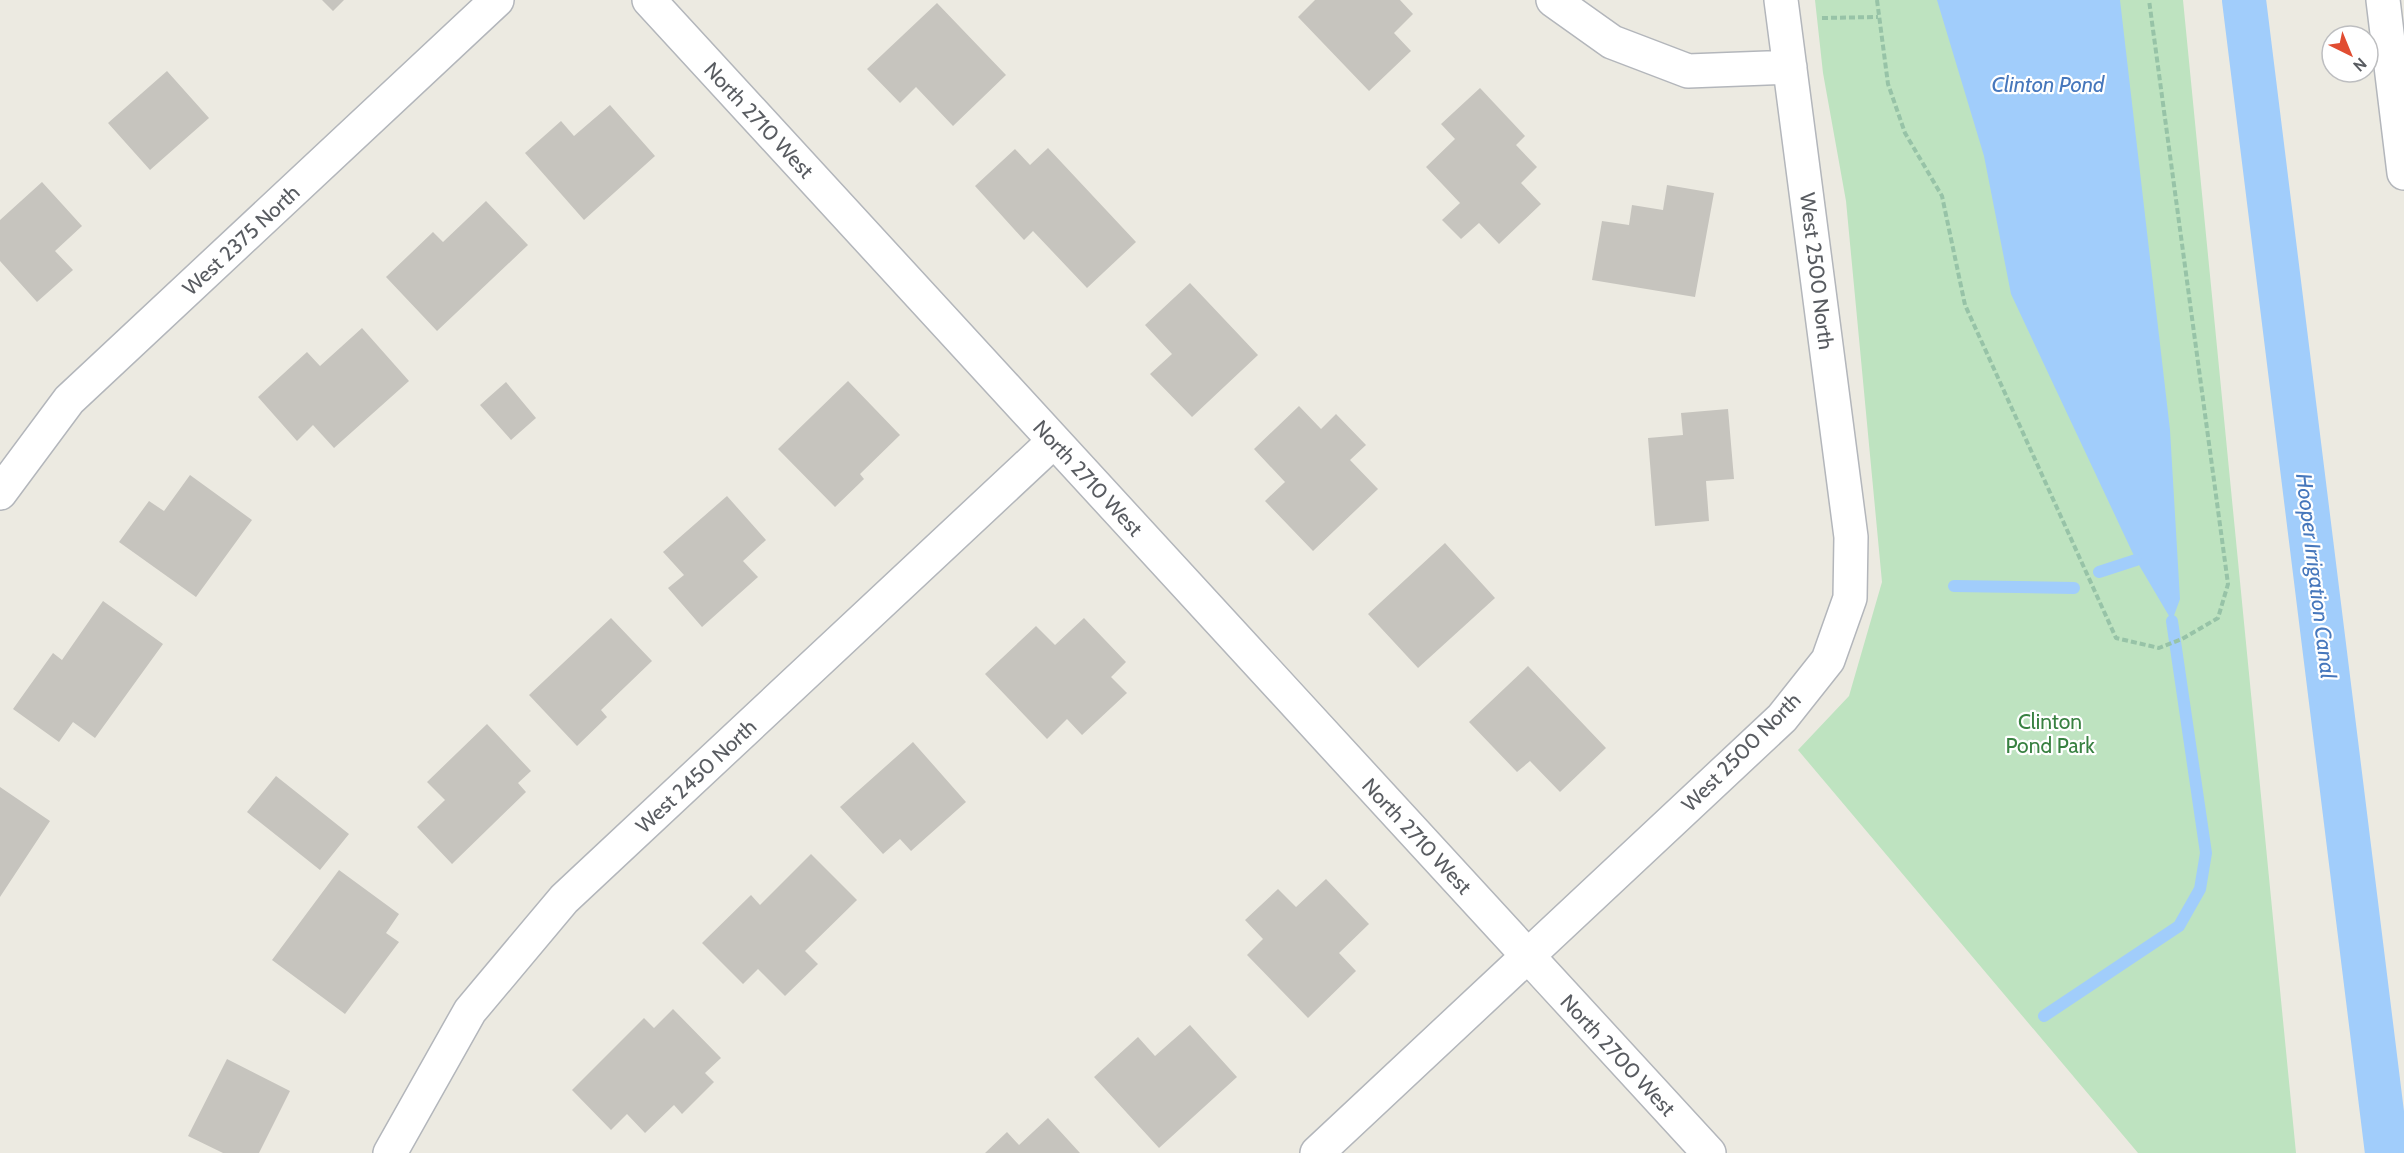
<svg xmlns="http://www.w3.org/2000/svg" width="2404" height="1153" font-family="Cabin,sans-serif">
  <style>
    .green { fill: #bee3c0 }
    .water { fill: #a1cdfb }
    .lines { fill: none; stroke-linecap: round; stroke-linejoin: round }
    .stream { stroke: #a1cdfb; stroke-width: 12 }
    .canal { stroke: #a1cdfb; stroke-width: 44 }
    .building { fill: #c6c4be }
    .minor-casing { stroke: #b3b6bb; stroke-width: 36 }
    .path { stroke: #97c3a7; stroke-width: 4; stroke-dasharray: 6 3; stroke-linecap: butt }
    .minor { stroke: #fff; stroke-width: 33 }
    .labels { text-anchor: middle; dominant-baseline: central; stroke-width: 4.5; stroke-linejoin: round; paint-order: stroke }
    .street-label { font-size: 21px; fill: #595c61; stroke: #fff }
    .park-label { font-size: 21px; fill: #388141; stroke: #fff }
    .water-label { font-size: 22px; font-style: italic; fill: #4677bc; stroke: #fff }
  </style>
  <rect width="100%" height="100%" fill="#eceae1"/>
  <path class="green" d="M1815,0H2183L2296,1153H2138L1798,750L1849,696L1882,582L1846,201L1823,73Z"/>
  <path class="water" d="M1937,0H2120L2170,430L2180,599L2172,621L2136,560L2011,294L1984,156Z"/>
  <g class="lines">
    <path class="stream" d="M2099,572L2136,560
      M1954,586L2074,588
      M2044,1016L2179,926L2200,889L2206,853L2172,621"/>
    <path class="canal" d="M2244,0L2387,1153"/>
  </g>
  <path class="building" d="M322,0H344L333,11Z
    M1315,0H1400L1413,14L1394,33L1411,51L1369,91L1298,17Z
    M937,3L1006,75L953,126L916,87L900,103L867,69Z
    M167,71L209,118L150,170L108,123Z
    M1480,88L1525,136L1516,145L1537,167L1521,183L1541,204L1499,244L1479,223L1461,239L1442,220L1460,203L1426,167L1455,139L1441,124Z
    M610,105L655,156L584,220L525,153L561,121L574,136Z
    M1048,148L1136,242L1087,288L1033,231L1024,240L975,186L1015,149L1030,165Z
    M42,182L82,226L55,251L73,270L37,302L0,261V220Z
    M1667,185L1714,193L1695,297L1592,280L1602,221L1629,225L1632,205L1663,210Z
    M486,201L528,245L437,331L386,277L433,232L443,242Z
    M1190,283L1258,355L1192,417L1150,374L1172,354L1145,325Z
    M362,328L409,381L334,448L313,425L297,441L258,397L307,352L320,366Z
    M848,381L900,435L860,474L864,479L835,507L778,449Z
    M506,382L536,418L511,440L480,405Z
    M1299,406L1321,429L1336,414L1366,445L1350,460L1378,489L1313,551L1265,501L1285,482L1254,449Z
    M1728,409L1734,479L1706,481L1709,521L1655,526L1648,438L1683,435L1681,413Z
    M190,475L252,520L196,597L119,542L149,501L164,511Z
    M727,496L766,540L743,561L758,577L702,627L668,588L684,575L663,552Z
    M1445,543L1495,598L1418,668L1368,614Z
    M103,601L163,644L95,738L73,722L59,742L13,709L53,653L62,660Z
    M611,618L652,661L601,710L607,717L577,746L529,695Z
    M1084,618L1126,662L1111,677L1127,693L1082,735L1067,719L1047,739L985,674L1036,626L1055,645Z
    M1528,666L1606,748L1560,792L1530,761L1517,772L1469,722Z
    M487,724L531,771L518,783L526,792L452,864L417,827L445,800L427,782Z
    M913,742L966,802L911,851L900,839L883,854L840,807Z
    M276,776L349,834L320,870L247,812Z
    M0,787L50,821L0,897Z
    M811,854L857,900L805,951L818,964L785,996L758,969L743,984L702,943L751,895L760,905Z
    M339,870L399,914L386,933L399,942L345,1014L272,960Z
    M1326,879L1369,924L1339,953L1356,971L1308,1018L1247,955L1263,939L1245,920L1278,889L1296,907Z
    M673,1009L721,1058L705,1073L714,1082L682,1114L674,1105L645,1133L627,1114L611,1130L572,1090L644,1018L654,1028Z
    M1190,1025L1237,1077L1159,1148L1094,1077L1138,1037L1155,1056Z
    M227,1059L290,1091L259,1153H223L188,1136Z
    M1048,1118L1080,1153H985L1007,1132L1019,1145Z"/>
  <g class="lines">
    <defs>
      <path id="minor" d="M649,0L1709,1153
        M1553,0L1612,42L1688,71L1790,67
        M2383,0L2404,173
        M0,493L69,400L497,0
        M390,1153L470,1011L564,899L1054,441
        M1317,1153L1782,718L1828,660L1850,598L1851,537L1781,0"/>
    </defs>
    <use href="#minor" class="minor-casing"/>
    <path class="path" d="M1877,0L1888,84L1905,133L1942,196L1965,305L2116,638L2159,648L2182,639L2218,618L2228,584L2149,0
      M1822,18L1878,17"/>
    <use href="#minor" class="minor"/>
  </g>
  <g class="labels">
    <g class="street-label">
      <text transform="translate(759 120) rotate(47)">North 2710 West</text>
      <text transform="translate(241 240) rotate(-43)">West 2375 North</text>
      <text transform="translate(1817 271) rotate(83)">West 2500 North</text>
      <text transform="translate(1088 478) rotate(47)">North 2710 West</text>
      <text transform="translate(1741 752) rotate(-45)">West 2500 North</text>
      <text transform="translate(696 776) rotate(-43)">West 2450 North</text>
      <text transform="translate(1417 836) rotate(47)">North 2710 West</text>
      <text transform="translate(1618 1055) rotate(47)">North 2700 West</text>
    </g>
    <g class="park-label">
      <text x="2050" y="721">Clinton<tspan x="2050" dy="24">Pond Park</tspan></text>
    </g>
    <g class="water-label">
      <text x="2048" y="84">Clinton Pond</text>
      <text transform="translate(2316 576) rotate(83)">Hooper Irrigation Canal</text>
    </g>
  </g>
  <g transform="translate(2350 54) rotate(137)"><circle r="28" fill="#ffffff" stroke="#bdbec0" stroke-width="1.5"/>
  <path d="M0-4.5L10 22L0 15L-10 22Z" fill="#e14d32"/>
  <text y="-9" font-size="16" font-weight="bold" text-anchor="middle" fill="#595c61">N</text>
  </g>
</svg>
